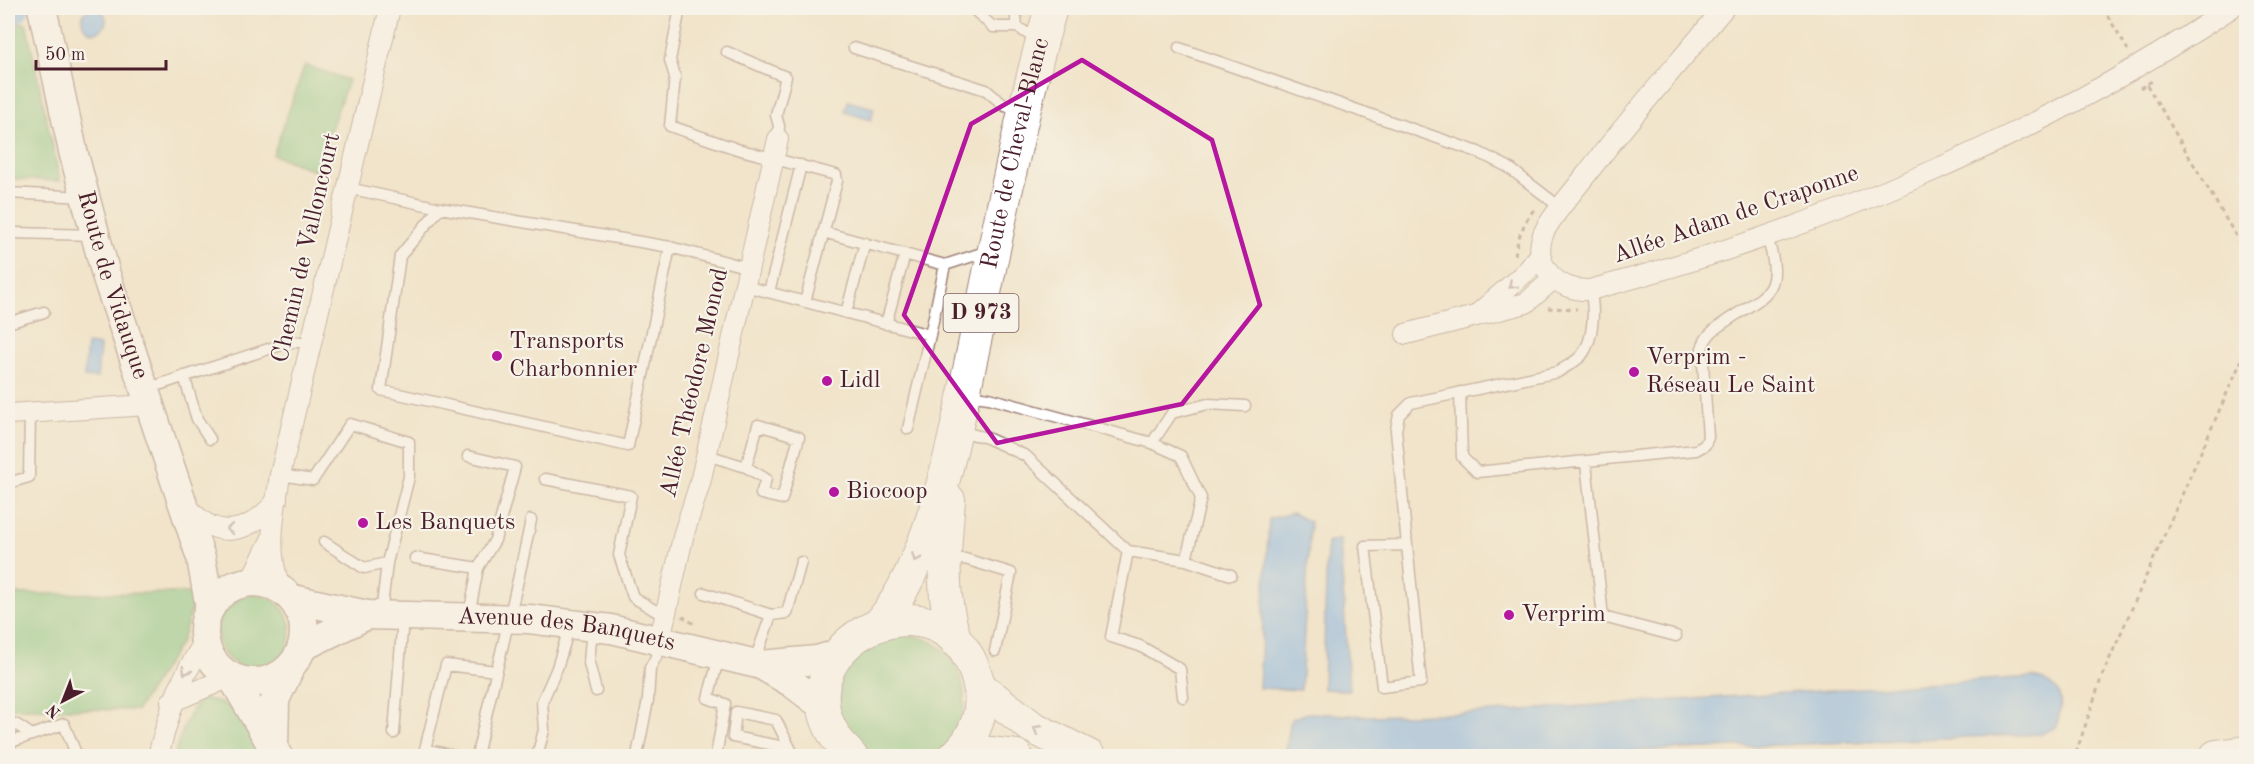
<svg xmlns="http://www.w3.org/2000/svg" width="2254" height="764" font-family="'Old Standard TT',serif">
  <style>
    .green { fill: #81c681; stroke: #667256; stroke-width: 1.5 }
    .water { fill: #7bb2ea; stroke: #62688a; stroke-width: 1.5 }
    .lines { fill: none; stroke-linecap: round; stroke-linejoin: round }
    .canal { stroke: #7bb2ea; stroke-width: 18 }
    .street-tunnel { stroke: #d0bdaa; stroke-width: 20; stroke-dasharray: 20 10; stroke-linecap: butt }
    .lane-casing { stroke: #9e827a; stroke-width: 13 }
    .street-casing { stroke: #9e827a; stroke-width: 22 }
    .secondary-casing { stroke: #9e827a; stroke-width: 31 }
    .primary-casing { stroke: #9e827a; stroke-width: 34 }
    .path { stroke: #9e827a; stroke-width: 3; stroke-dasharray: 4.5 4.5; stroke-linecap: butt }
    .lane { stroke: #fff; stroke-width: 10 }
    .street { stroke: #fff; stroke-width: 20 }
    .secondary { stroke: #fff; stroke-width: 28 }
    .primary { stroke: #fff; stroke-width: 32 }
    .oneway { stroke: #ae9aa0 }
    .marked { fill: none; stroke: #b5179e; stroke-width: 4.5; stroke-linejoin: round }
    .poi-dot { fill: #b5179e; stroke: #f7f3e8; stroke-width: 2 }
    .labels { text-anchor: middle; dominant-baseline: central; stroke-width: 4.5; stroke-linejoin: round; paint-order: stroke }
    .shield { fill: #f7f3e8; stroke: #7e5f64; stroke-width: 1.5 }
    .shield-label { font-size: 22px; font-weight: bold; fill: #4a1f2b }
    .street-label { font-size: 24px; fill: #4a1f2b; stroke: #f7f3e8 }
    .poi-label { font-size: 24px; fill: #4a1f2b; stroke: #f7f3e8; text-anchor: start }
  </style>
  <rect width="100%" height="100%" fill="#f7f3e8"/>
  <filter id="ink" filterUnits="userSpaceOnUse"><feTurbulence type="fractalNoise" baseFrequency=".0167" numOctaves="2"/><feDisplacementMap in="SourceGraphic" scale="12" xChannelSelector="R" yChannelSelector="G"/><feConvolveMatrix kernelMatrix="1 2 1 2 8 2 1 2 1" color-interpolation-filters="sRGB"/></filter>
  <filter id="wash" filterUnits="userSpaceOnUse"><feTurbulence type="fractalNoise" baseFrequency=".008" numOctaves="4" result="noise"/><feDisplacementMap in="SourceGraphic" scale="24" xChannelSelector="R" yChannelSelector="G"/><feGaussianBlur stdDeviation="1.35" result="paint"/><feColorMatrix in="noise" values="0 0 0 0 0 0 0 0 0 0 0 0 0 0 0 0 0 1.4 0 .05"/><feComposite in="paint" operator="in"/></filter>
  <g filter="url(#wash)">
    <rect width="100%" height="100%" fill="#f1e4ca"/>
    <path class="green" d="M26,23L60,181L8,179V24Z
      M305,65L348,80L316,171L273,155Z
      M197,593L182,640L137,710L8,708V594Z
      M217 632a37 37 0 1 1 74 0a37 37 0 1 1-74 0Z
      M896,633C911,635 927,637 940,647C973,674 975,737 931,756C923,759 908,756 899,756C887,756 873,759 863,752C852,744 844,725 837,714C843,655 841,657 896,633Z
      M201,698C239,704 248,723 261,756H174C181,735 186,715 201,698Z"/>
    <path class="water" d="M82 20a12 12 0 1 1 24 0a12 12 0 1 1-24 0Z
      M848,101L874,108L871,120L845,112Z
      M87,344L100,346L97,378L84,377Z
      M1292,513L1310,522L1301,690L1259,688L1269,519Z
      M1340,539L1349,690L1323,689L1327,543Z
      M2033,677C2064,683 2065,703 2055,728L2041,734L1515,756H1285L1291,719L1308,713L1368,716L1476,713Z"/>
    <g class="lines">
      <path class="canal" d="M8,14L18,13L21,8"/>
    </g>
  </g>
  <g filter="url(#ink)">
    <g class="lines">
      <path class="street-tunnel" d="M2075,756L2076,753"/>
      <defs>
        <path id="lane" d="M680,8L670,60L675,77L670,126L737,149L836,175L837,181L805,302
          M972,8L993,27H1017
          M1015,8L1017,27L1038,40
          M448,9V8
          M854,48L986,90L1005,106L1023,109
          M1179,48L1478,152L1508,167L1561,208
          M727,52L786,77L776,115L779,126L778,139
          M348,188L440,208
          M8,193L85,197
          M823,232L945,265L930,335
          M13,233L95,235
          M670,247L440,208L400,256L381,390L628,446L670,247L749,268
          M945,265L988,251
          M745,286L930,335L908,429
          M769,292L801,165
          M846,313L865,243
          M8,323L44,312
          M886,324L905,254
          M184,376L197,419L210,439
          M146,389L290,342H312
          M1460,392L1462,457L1477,472L1696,450L1705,445L1708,437L1702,348C1706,336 1712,331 1722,324C1765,294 1786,295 1767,237
          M967,395L989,398L1152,443L1172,413L1208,404L1245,406
          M959,431L987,438L1026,456L1128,551L1111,637L1140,646L1180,669L1183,697
          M1152,443L1181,456L1201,498L1186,560L1231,575
          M707,455L746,467L766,479L761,494L782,499L799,437L758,425L746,467
          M468,456L515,467L495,540L478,568
          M1586,463L1603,617L1676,636
          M280,475L313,480L350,424L409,442V477L387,563L381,615
          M545,479L631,496L619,555L633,597L664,616
          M8,483L29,477L30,413
          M324,542L364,568L387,563
          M1407,545L1421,682L1382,687L1365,546L1407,545L1396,430L1399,415L1411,403L1558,372C1565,367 1576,362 1582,355C1594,339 1595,308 1590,290
          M1128,551L1186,560
          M415,558L478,568L469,615
          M949,560L965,559L1011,573L995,651
          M704,593L771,615
          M592,627L589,663L596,691
          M754,663L771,615L787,613L801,562
          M8,723L17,725L32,735
          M394,733L403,617
          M8,743L64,724L77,756
          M790,748L733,737L736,712L776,720L794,756
          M455,756L425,749L446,665L496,671
          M477,756C494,677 515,600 531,520
          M537,756L544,730L542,702L557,668L570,625
          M637,756L648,700L650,668L656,657L659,642
          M716,756L725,704L708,698L719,657"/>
        <path id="street" d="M1724,8C1677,65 1627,121 1582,180C1570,196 1553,214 1544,232C1530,265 1558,292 1590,290C1815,231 2038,137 2231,8
          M1480,312L1527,271L1540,255
          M1406,334L1526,303L1552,280
          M8,414L148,405
          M186,505C216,543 250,534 277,500
          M246,582L254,574L271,540
          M280,588C266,548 274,517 280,475L390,8
          M660,639L684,533L700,483L778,139
          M171,702L230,677
          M158,756C170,711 177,682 205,642"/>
        <g id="secondary">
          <path id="s1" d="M42,8L73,151L106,275L201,558L210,608"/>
          <circle cx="254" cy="632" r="50"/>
          <path id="s2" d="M293,599L367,615L529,619L611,629L761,665L817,660L838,654"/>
          <path d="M304,646L367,615"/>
          <path d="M761,665L792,683L825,708"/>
          <path d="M233,679L278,756"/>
          <path d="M274,747L275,700L289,670"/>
        </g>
        <g id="primary">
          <path d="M949,500C945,548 939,595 956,641"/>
          <path id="s3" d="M880,623C937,554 959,414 978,327C1000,220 1021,113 1051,8"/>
          <path d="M980,687L1032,727L1089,756"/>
          <path d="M956,755L990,753L1016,756"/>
          <path d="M851,756C752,656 942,550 978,681C986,709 975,738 955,756"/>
          <path d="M2216,756L2246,752"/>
        </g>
      </defs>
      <use href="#lane" class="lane-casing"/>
      <use href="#street" class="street-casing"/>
      <use href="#secondary" class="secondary-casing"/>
      <use href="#primary" class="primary-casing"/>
      <path class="path" d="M2103,8L2128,50
        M2147,85L2246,253
        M2140,88L2152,81
        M1515,255C1518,236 1524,222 1536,207
        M1548,308L1577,309
        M682,616L694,624
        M2076,753L2102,676L2246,350"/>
      <use href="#lane" class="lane"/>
      <use href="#street" class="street"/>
      <use href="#secondary" class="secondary"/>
      <use href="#primary" class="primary"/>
    </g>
    <defs><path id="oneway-chevron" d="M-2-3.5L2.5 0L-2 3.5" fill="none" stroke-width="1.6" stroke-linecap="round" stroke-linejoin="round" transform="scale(1.5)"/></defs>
    <g class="oneway">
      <use href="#oneway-chevron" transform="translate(1512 285) rotate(138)"/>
      <use href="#oneway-chevron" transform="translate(230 529) rotate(178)"/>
      <use href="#oneway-chevron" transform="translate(916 558) rotate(112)"/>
      <use href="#oneway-chevron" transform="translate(186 671) rotate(117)"/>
      <use href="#oneway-chevron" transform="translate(1037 729) rotate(-150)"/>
    </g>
  </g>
  <path d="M0 0H2254V764H0ZM1082,60L1212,140L1260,305L1182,404L997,443L904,315L971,124Z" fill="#f1e4ca" fill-opacity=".55" fill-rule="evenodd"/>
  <path class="marked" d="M1082,60L1212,140L1260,305L1182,404L997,443L904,315L971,124Z"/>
  <g class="poi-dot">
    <circle cx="497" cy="356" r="6"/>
    <circle cx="1634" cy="372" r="6"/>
    <circle cx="827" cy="381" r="6"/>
    <circle cx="834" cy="492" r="6"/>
    <circle cx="363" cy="523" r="6"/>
    <circle cx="1509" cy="615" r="6"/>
  </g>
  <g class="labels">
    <rect class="shield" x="943.5" y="294" width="75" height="38" rx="4.5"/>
    <g class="shield-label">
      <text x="981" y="313">D 973</text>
    </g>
    <g class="street-label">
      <text stroke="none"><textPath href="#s3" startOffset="492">Route de Cheval-Blanc</textPath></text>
      <text transform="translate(1736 215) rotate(-19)">Allée Adam de Craponne</text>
      <text transform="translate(307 248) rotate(-77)">Chemin de Valloncourt</text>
      <text stroke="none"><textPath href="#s1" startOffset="286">Route de Vidauque</textPath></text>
      <text transform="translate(695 383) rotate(-77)">Allée Théodore Monod</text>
      <text stroke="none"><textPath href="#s2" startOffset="276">Avenue des Banquets</textPath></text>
    </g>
    <g class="poi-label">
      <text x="509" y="342">Transports<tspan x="509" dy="28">Charbonnier</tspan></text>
      <text x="1646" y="358">Verprim -<tspan x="1646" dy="28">Réseau Le Saint</tspan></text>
      <text x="839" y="381">Lidl</text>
      <text x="846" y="492">Biocoop</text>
      <text x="375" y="523">Les Banquets</text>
      <text x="1521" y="615">Verprim</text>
    </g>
  </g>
  <rect width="2254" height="764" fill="none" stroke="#f7f3e8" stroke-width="30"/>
  <g transform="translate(63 701) rotate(222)" stroke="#f7f3e8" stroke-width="4.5" paint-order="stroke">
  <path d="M0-4.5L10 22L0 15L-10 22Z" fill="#4a1f2b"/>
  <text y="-9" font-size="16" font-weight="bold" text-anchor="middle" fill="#4a1f2b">N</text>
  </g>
  <path d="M36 60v9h130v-9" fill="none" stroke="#4a1f2b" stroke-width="3"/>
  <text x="45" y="60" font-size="18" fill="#4a1f2b" stroke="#f7f3e8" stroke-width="4.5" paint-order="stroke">50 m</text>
</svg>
